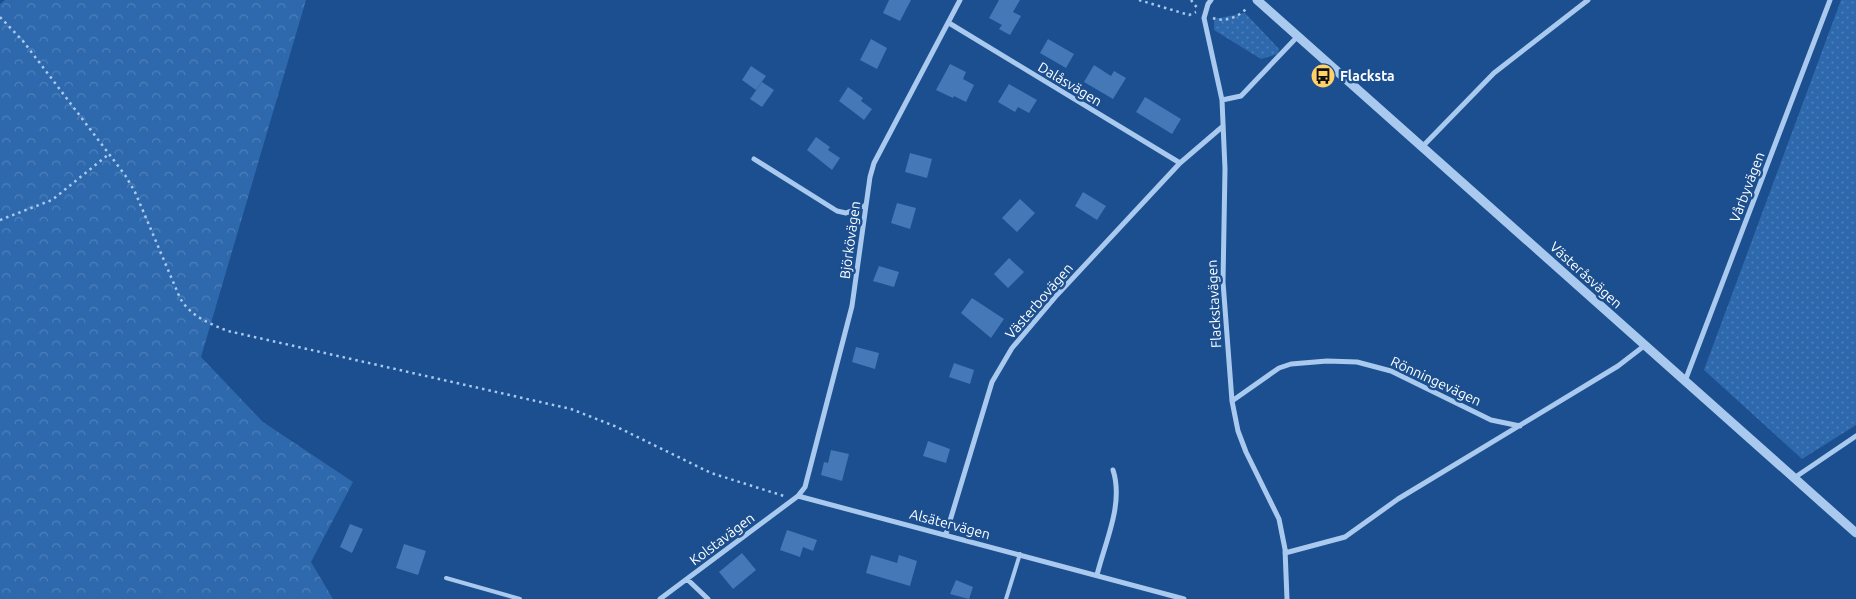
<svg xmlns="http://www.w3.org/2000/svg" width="1856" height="599" font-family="Ubuntu,sans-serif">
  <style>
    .grass { fill: url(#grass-dots) }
    .forest { fill: url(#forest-crowns) }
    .building { fill: #4478b7 }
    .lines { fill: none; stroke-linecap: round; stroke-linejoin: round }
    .path { stroke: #a9c9ee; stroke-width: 2.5; stroke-dasharray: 2.5 4; stroke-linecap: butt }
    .service { stroke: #a9c9ee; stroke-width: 4 }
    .minor { stroke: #a9c9ee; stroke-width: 5 }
    .tertiary { stroke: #a9c9ee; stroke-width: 9 }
    .labels { text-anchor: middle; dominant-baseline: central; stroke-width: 5; stroke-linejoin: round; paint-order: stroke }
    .poi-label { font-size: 14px; font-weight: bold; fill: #fff; stroke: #1b4f8f; text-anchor: start }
    .street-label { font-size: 14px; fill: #fff; stroke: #1b4f8f }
  </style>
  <defs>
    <pattern id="grass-dots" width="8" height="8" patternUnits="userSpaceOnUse" patternTransform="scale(1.25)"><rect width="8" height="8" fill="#2e69ad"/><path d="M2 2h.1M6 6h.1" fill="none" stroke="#4d80b9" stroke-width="1.8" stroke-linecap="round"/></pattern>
    <pattern id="forest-crowns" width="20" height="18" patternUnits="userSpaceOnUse" patternTransform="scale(1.25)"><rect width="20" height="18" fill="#2e69ad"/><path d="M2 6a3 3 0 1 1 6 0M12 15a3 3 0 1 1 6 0" fill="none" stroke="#4d80b9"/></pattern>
  </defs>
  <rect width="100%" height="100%" fill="#1b4f8f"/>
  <path class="grass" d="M1841,0H1856V425L1802,459L1704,370Z
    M1245,13L1279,49L1278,54L1261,59L1214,30V19Z"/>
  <path class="forest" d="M5,0H306L201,357L263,422L353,482L311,562L333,599H0V4Z"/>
  <path class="building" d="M889,0H911L900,21L883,13Z
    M999,0H1020L1013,12L1021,16L1010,35L999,29L1002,25L989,18Z
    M871,39L887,48L877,69L860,60Z
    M1048,39L1074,54L1066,68L1040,53Z
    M950,64L966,72L963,79L974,85L966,102L954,96L953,98L936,90Z
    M1094,65L1111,76L1114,71L1126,78L1113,99L1084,82Z
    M751,66L766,76L756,90L742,80Z
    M762,82L774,90L762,107L750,99Z
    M1009,84L1037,100L1029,113L1018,107L1015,112L998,102Z
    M848,87L863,98L861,101L872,109L864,120L839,101Z
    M1145,97L1181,119L1172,134L1136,112Z
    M816,137L830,147L828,150L840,158L832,170L807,150Z
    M910,153L932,159L927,178L905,172Z
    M1083,192L1106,206L1097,220L1075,206Z
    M1020,199L1035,213L1017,232L1002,218Z
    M897,203L916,208L910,229L891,223Z
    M1009,258L1024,272L1008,288L994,274Z
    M879,266L899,272L894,287L873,281Z
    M972,298L1004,319L991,338L961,313Z
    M856,347L879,353L875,369L852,362Z
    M954,363L974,370L970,384L949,377Z
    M928,441L950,449L946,463L923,456Z
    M831,450L849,454L842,481L821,475L824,462L828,463Z
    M350,524L363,529L352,553L340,547Z
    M787,530L817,540L813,551L803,547L800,557L780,550Z
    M404,544L426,551L418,575L396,568Z
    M742,553L756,570L733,589L719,572Z
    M871,555L897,563L899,555L917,561L910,586L866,573Z
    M956,580L973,587L969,599L950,594Z"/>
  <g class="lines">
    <path class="path" d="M1139,0L1189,15L1196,12
      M1191,0L1198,9
      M0,17L23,41L125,175L135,192L180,298C190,316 210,324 228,331L571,409L617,427L711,473L784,496
      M1213,18C1226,23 1240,16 1248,7
      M0,220L52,200L109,154"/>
    <path class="service" d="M446,578L520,599
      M1006,599L1020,554"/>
    <path class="minor" d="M1211,0L1208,4L1204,18L1222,100L1225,169L1223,282L1232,401L1238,431L1246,452L1279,519L1285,549L1287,599
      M949,23L1180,163
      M1222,100L1241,96L1298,36
      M1422,147L1494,73L1588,0
      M754,159L837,211L846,213L866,205
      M1685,381L1830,0
      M1232,401L1279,368L1291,364L1327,361L1357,362L1391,371L1491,420L1520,426
      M1794,478L1856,436
      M798,496L1184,599
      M946,534L992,382L1012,348L1057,295L1180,163L1222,127
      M1285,553L1345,537L1398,499L1618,366L1644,346
      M1097,575C1105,542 1124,504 1113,470
      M687,579L708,599
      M660,599L798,496L805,487L852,306L870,177L874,163L960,0"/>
    <path class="tertiary" d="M1257,0L1856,533"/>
  </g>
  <defs>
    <symbol id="bus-disc" viewBox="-11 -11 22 22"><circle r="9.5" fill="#ffd166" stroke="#1b4f8f"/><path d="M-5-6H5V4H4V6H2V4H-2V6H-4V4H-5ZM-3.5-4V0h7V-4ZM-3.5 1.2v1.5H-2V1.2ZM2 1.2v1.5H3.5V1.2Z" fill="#111"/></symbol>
  </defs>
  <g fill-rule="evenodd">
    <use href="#bus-disc" x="1309" y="62" width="28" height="28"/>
  </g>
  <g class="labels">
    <g class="poi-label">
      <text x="1340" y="76">Flacksta</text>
    </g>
    <g class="street-label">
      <text transform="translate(1070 84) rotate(31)">Dalåsvägen</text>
      <text transform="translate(1747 187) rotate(-69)">Vårbyvägen</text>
      <text transform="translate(850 240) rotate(-82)">Björkövägen</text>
      <text transform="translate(1586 275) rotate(42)">Västeråsvägen</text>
      <text transform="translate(1039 301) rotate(-49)">Västerbovägen</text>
      <text transform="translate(1214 304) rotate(-93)">Flackstavägen</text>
      <text transform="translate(1436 381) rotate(25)">Rönningevägen</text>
      <text transform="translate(950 524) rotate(15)">Alsätervägen</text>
      <text transform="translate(722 539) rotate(-37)">Kolstavägen</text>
    </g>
  </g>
</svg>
